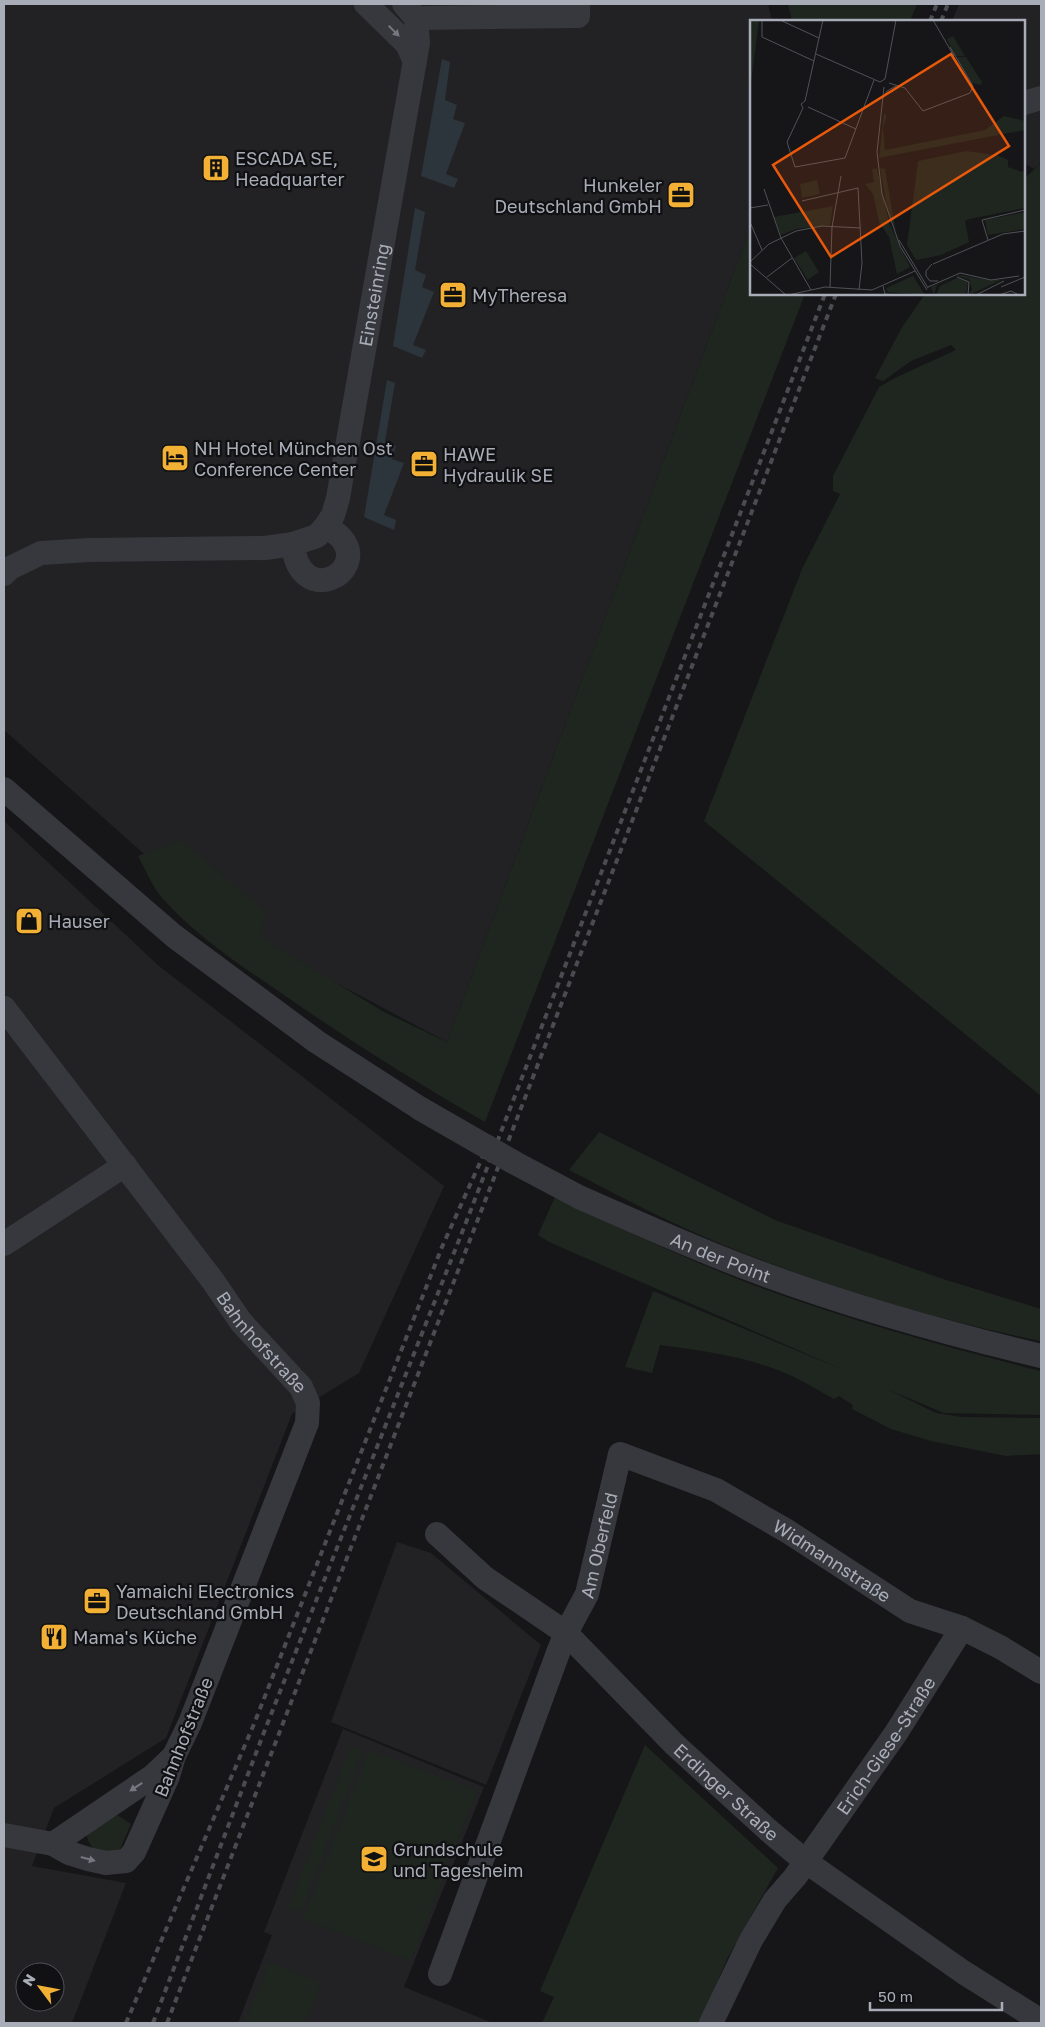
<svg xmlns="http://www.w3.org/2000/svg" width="1045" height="2027" font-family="'Golos Text',sans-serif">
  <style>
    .built { fill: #222225; fill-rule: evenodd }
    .green { fill: #1e261f }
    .water { fill: #2c353c }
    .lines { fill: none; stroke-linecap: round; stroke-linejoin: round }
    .minor { stroke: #37383d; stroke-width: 24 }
    .rail { stroke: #4a4c52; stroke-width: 4; stroke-dasharray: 6 5; stroke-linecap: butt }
    .minor-bridge { stroke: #37383d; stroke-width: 24 }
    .oneway { fill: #757881 }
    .labels { text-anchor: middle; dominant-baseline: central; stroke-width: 4.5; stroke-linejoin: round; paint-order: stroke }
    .poi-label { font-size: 18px; fill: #a8adb8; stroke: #111113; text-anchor: start }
    .street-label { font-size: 18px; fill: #a8adb8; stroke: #111113 }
    .inset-road { fill: none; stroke: #505258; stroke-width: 1 }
    .view { fill: #e8590c; fill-opacity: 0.15; stroke: #e8590c; stroke-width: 2.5 }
    .inset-edge { fill: none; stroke: #a8adb8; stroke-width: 2.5 }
  </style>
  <rect width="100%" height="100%" fill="#161618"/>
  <path class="built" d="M4,4H768L772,21H751V226L447,1042L220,921L4,730Z
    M959,4H1041V163L1034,169L1024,163V21H952Z
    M4,821L159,966L444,1186L359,1373L292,1414L166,1738L54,1808L32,1866L126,1883L72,2023H4ZM25,1972H55V2002H25Z
    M397,1542L431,1553L541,1645L486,1785L331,1722Z
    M343,1729L484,1787L404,1987L493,2023H238L272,1935L264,1932Z"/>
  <path class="green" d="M788,4H917L910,21H792Z
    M1041,163V1096L704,821L802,569L840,494L833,491V476L879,387L899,376L956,350L951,345L911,361L883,381L875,378L901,329L925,294H1024V179Z
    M751,226V294H805L485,1122C415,1082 347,1039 281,993C240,965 196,936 163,899C152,887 146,870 138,856L181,840L265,911L261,937L384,1012L447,1042Z
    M599,1132L775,1220L943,1279L1041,1309V1341C936,1320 826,1287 726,1246C672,1224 621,1197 569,1170Z
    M555,1197C619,1227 683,1258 748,1283C844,1319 942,1346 1041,1371V1415L944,1413L887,1389L936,1413L961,1417L1041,1418V1454L1006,1456L931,1441L891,1429L852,1409L853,1405L839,1396L834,1399C821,1392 807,1383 794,1377C752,1357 705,1351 660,1345L652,1373L625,1367L653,1291L846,1371L549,1242L538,1235Z
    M645,1745L778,1868L727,1959L700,2023H542L554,1997L540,1991Z
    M351,1746L363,1751L301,1912L288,1907Z
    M369,1750L477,1791L411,1961L303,1919Z
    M112,1814L119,1816L131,1824L117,1856C99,1852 90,1853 86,1832Z
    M269,1962L321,1983L305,2023H245Z"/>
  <path class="water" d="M442,59L450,62L445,100L457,105L453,119L465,123L446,174L458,179L454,188L421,176Z
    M415,208L425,212L415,270L426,275L422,287L434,292L413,345L426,350L422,358L393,346Z
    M387,380L395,383L385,441L396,446L392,459L404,463L384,515L396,520L394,530L364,517Z"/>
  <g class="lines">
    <g class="minor">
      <path d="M366,4L407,44L415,62"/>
      <path d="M416,18L578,16V4"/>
      <path d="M1024,103L1041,98"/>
      <path d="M293,544C299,609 369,573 342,539C338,534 332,530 326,526"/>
      <path id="s1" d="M4,574L10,568L41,553L89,550L265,548L293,544L317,536L326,526L333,515L338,498L418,43L416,18L404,4"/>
      <path d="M4,789L174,936L317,1042L421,1109"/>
      <path id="s2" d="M4,1008L213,1281L241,1322L301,1387L308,1403L307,1423L190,1723L174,1756L168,1776L134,1852L126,1861L106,1863L88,1859L69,1853L53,1844L4,1835"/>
      <path id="s3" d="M581,1198C632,1220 682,1243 734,1263C834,1302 937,1331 1041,1356"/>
      <path d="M4,1244L125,1165"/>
      <path id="s4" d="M437,1534L485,1578L566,1633L674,1744L768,1830L805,1861L963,1972L1041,2021"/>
      <path d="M53,1844L153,1776L173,1757"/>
      <path id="s5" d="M440,1974L559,1650L566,1633L587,1594L620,1454L716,1490L787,1531L910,1611L962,1628L1000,1647L1041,1672"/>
      <path id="s6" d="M711,2023L751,1940L775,1900L795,1877L896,1733L962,1628"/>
    </g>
    <path class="rail" d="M930,21L937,4
      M941,21L948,4
      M126,2023L254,1724L442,1247L492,1136
      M153,2023L266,1727L465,1225L825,294
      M167,2023L836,294"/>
    <path class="minor-bridge" d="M421,1109L515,1163L581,1198"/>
  </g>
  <defs><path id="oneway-solid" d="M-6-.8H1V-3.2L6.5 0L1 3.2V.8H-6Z" transform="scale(1.25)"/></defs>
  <g class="oneway">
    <use href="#oneway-solid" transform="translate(394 31) rotate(45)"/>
    <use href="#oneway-solid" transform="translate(136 1787) rotate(147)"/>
    <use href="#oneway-solid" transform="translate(88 1859) rotate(15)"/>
  </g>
  <defs>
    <symbol id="building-square" viewBox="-11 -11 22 22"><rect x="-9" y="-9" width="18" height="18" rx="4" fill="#f2b134" stroke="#111113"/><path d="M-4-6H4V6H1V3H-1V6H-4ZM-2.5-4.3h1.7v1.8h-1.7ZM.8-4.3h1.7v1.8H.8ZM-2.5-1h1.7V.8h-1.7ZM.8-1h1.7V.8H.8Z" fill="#111"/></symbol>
    <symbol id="office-square" viewBox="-11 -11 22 22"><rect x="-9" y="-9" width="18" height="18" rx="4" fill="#f2b134" stroke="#111113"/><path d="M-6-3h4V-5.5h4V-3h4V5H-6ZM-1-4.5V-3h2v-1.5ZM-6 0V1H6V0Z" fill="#111"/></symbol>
    <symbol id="hotel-square" viewBox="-11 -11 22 22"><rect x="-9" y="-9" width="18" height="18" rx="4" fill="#f2b134" stroke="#111113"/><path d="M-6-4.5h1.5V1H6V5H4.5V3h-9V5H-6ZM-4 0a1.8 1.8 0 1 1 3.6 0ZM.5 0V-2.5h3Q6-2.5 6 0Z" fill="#111"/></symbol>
    <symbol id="shop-square" viewBox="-11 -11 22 22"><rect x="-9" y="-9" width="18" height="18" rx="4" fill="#f2b134" stroke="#111113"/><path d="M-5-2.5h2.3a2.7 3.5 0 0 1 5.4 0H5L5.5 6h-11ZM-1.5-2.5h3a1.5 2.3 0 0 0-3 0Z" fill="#111"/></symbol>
    <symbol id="restaurant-square" viewBox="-11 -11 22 22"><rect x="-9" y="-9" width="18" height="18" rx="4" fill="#f2b134" stroke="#111113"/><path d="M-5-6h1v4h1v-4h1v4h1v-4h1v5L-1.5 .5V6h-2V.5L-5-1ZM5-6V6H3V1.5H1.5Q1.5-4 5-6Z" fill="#111"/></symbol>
    <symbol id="school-square" viewBox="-11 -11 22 22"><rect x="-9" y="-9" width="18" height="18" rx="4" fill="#f2b134" stroke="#111113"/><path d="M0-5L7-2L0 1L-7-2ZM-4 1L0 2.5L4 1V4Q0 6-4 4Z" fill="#111"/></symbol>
  </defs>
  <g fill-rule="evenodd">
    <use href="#building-square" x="200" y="152" width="32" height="32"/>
    <use href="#office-square" x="665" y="179" width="32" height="32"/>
    <use href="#office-square" x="437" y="279" width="32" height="32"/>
    <use href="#hotel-square" x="159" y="442" width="32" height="32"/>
    <use href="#office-square" x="408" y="448" width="32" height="32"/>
    <use href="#shop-square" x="13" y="905" width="32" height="32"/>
    <use href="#office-square" x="81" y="1585" width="32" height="32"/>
    <use href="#restaurant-square" x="38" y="1621" width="32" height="32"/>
    <use href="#school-square" x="358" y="1843" width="32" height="32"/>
  </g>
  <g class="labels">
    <g class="poi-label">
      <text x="235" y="158">ESCADA SE,<tspan x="235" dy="21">Headquarter</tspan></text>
      <text x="662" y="185" text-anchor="end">Hunkeler<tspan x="662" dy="21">Deutschland GmbH</tspan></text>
      <text x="472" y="295">MyTheresa</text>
      <text x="194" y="448">NH Hotel München Ost<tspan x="194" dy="21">Conference Center</tspan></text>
      <text x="443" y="454">HAWE<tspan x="443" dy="21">Hydraulik SE</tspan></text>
      <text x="48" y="921">Hauser</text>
      <text x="116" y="1591">Yamaichi Electronics<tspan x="116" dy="21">Deutschland GmbH</tspan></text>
      <text x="73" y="1637">Mama's Küche</text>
      <text x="393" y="1849">Grundschule<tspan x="393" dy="21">und Tagesheim</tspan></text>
    </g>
    <g class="street-label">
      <text stroke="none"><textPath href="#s1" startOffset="571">Einsteinring</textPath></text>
      <text stroke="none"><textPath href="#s3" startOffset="152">An der Point</textPath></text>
      <text stroke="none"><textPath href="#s2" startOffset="422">Bahnhofstraße</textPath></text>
      <text stroke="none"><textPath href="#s5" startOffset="458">Am Oberfeld</textPath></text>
      <text stroke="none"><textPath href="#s5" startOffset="790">Widmannstraße</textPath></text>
      <text transform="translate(183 1737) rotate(-68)">Bahnhofstraße</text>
      <text stroke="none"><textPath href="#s6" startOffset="329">Erich-Giese-Straße</textPath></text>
      <text stroke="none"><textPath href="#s4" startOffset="389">Erdinger Straße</textPath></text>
    </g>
  </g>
  <g transform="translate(750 20)">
    <rect width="275" height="275" fill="#161618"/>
    <path d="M0,0H9L0,71ZM203,16L215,36H205L197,19ZM206,37H216L232,62L231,65L222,63ZM134,93L137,96L133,108L135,130L235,110L254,96L275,101V110L129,138ZM216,131L247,135L258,140V147L272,152L275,150V188L219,199L215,201L219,222L191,235L166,240L157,225L168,141ZM127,148L139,203L160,247L147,254L139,217L129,202L123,174L115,164L124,162L122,149ZM130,148L135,149L146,212L137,188ZM67,160L70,174L52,178L50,164ZM83,186L80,205L46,209L31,215L24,197ZM275,192V209L238,215L235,200ZM56,231L69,252L58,260L44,238ZM209,255L239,260H251L219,275L222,269L219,259L207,256L187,265L184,275L181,267ZM163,256L175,275L138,272L136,268ZM207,258L218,262L216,275H186L190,266Z" fill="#1e261f"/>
    <path class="inset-road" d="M12,0V17L64,41M30,0L69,18M73,0L55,81L51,84L53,88L37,122L45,147L95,138L124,60M183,0L204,36M66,34L130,62M130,62L135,59L146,0M139,63L155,68L173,91L220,73L223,66L200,27M134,67L127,132L132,174L150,226L177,270M133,78L137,71L146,66M58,87L106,109M14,169L31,218L61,270M52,181L108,168L112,243L109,270M0,188L18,185M0,202L12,230M149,220L178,268M238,220L232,200L275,190M0,242L19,224L46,211L72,206L111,208M0,244L36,275M182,244L176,251V256L180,261H188M183,244L253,214L275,211M17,257L42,238M207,257L219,262L218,275M133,266L135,274L146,275M80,267L82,207L91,156M178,267L210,253L241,260L269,256M251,267L275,257M38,275L75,267L122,270L165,251M226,275L254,261M249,275L261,271L269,275"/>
    <path class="view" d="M201,34L259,126L81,237L23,145Z"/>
    <rect width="275" height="275" class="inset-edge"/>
  </g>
  <rect width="1045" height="2027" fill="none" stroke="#a8adb8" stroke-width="10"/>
  <g transform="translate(40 1987) rotate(302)"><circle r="24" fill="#111113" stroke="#4d4f55"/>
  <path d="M0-4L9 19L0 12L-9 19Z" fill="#f2b134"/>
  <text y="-8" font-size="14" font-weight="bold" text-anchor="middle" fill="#a8adb8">N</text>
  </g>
  <path d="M870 2002v8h132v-8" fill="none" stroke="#a8adb8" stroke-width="2.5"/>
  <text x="878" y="2002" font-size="15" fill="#a8adb8" stroke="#111113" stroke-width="4" paint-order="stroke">50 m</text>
</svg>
